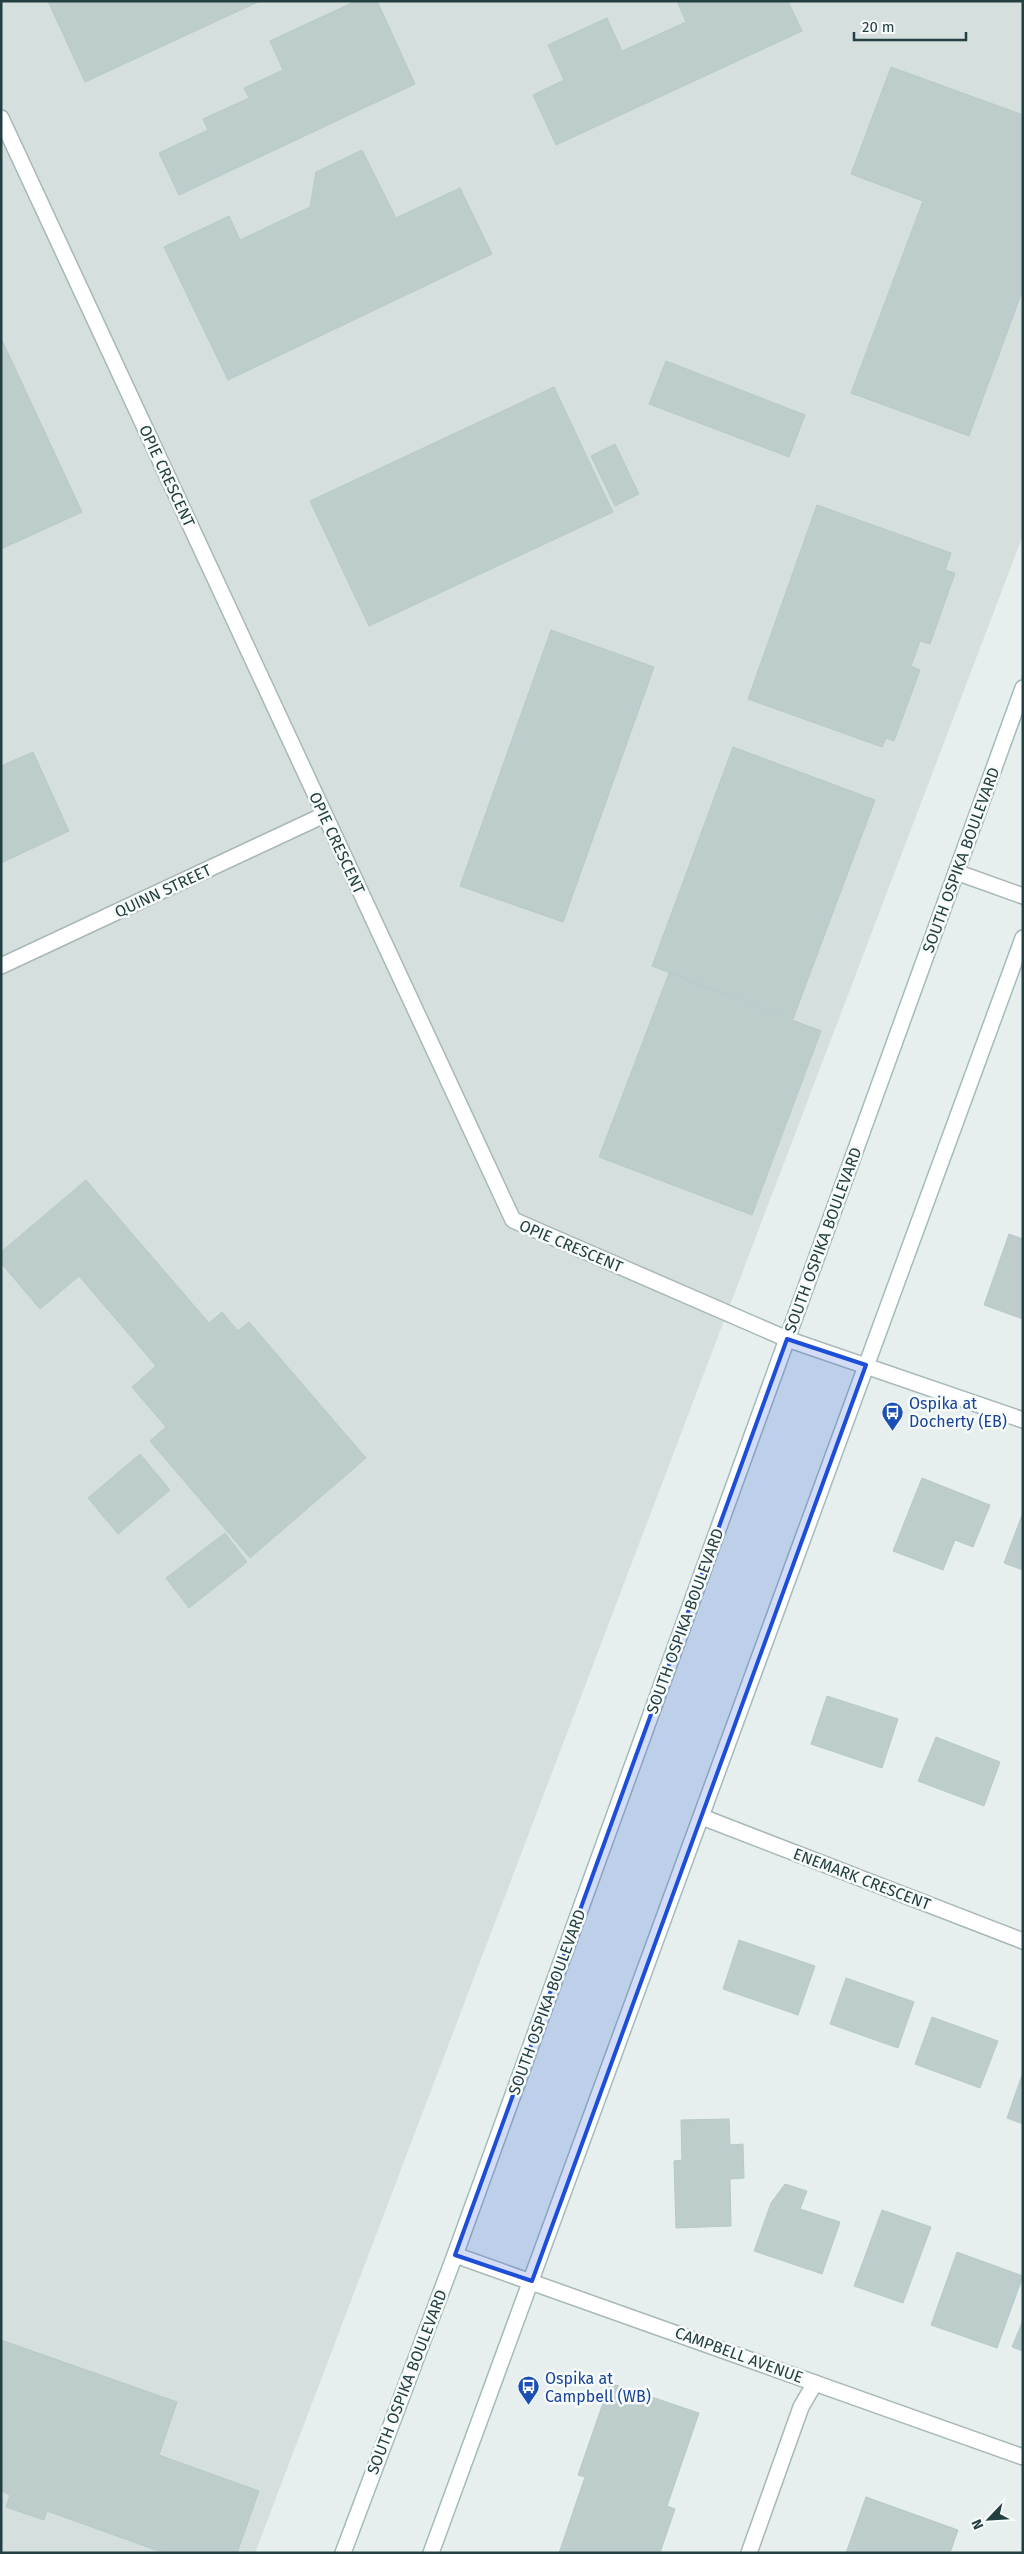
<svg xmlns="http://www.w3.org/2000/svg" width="1024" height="2554" font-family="'Fira Sans',sans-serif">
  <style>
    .built { fill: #d4dfde }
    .building { fill: #bdcdcc; stroke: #b7c9c9 }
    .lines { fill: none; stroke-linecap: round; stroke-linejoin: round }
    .lane-casing { stroke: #a8b7b7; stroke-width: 18 }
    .street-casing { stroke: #a8b7b7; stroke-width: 18 }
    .secondary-casing { stroke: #a3bbbb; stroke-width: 18 }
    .lane { stroke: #fff; stroke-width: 15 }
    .street { stroke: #fff; stroke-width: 15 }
    .secondary { stroke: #fff; stroke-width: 15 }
    .marked { fill: #1d4ed8; fill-opacity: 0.2; stroke: #1d4ed8; stroke-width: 4; stroke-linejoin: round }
    .labels { text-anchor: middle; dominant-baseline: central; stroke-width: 5; stroke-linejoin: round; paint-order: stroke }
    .street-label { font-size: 16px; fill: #233f42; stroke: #f7fbfa }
    .transit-label { font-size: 16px; fill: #164399; stroke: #f7fbfa; text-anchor: start }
  </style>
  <rect width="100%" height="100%" fill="#e6efee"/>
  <path class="built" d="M1,1H1023V535L255,2553H1Z"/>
  <path class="building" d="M48,1H260L85,82Z
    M356,1H377L415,84L179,195L159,153L208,130L203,119L249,98L244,88L283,70L270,41Z
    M677,1H788L802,31L556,145L533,95L564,80L548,45L607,18L622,51L686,22Z
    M891,67L1023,115V289L969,436L851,393L923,201L851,174Z
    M362,150L396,218L460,188L492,254L228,380L164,247L229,216L240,240L310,207L316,172Z
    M1,338L82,512L1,549Z
    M666,361L805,415L789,457L649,404Z
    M554,387L613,512L369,626L310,501Z
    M615,444L639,494L615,506L591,456Z
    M817,505L951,553L945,570L955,573L930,644L920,641L911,666L920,670L894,741L886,738L882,747L748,699Z
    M551,630L654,667L563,922L460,886Z
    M733,747L875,800L793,1019L652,966Z
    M33,752L69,831L1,863V766Z
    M669,973L821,1031L752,1215L599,1157Z
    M86,1180L209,1323L222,1312L238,1331L249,1322L366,1458L250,1558L150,1441L166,1427L132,1387L156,1366L79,1276L40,1309L1,1263V1252Z
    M1009,1234L1023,1239V1319L984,1305Z
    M140,1454L170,1490L118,1534L88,1498Z
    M922,1478L990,1505L973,1547L955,1540L943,1570L893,1551Z
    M1022,1515H1023V1570L1004,1563Z
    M225,1533L247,1562L189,1608L166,1578Z
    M827,1696L898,1719L882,1768L811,1744Z
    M936,1737L1000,1762L984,1806L918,1781Z
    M739,1940L815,1966L798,2015L723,1989Z
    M846,1978L914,2002L898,2048L830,2024Z
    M932,2017L998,2041L980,2088L915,2064Z
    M1023,2072V2124L1007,2118Z
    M729,2119L730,2145L743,2144L744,2178L730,2179L731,2226L676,2228L674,2161L682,2160L681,2120Z
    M785,2184L807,2191L800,2209L840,2222L822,2274L754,2251L771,2203Z
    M882,2210L931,2227L903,2303L854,2286Z
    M957,2252L1023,2276L997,2348L931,2325Z
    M1023,2320V2351L1012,2347Z
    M1,2340L177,2402L159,2455L259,2491L237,2553H164L47,2511L44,2520L6,2507L10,2495L1,2491Z
    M610,2383L699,2413L667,2506L675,2509L660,2553H559L585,2477L578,2475Z
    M866,2497L958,2530L950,2553H846Z"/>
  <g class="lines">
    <defs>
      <path id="lane" d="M749,2553L801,2407L815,2383"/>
      <path id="street" d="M1,118L513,1220L787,1339L1023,1420
        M956,872L1023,896
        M1,966L324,815
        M702,1817L1023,1941
        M455,2255L1023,2457"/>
      <path id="secondary" d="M343,2553L455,2255L1023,688
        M431,2553L1023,938"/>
    </defs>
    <use href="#lane" class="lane-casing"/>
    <use href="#street" class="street-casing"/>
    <use href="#secondary" class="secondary-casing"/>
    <use href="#lane" class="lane"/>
    <use href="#street" class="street"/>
    <use href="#secondary" class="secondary"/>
  </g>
  <path class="marked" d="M787,1339L866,1365L532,2281L455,2255Z"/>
  <defs>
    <symbol id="bus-pin" viewBox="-11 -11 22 30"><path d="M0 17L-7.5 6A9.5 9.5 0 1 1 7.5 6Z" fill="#1a4fb4" stroke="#f7fbfa"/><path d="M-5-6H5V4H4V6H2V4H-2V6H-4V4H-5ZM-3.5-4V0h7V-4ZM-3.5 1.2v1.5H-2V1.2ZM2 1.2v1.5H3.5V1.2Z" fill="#fff"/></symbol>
  </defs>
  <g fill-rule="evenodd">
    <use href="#bus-pin" x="880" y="1400" width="25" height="34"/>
    <use href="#bus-pin" x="516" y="2374" width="25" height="34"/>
  </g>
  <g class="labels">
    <g class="street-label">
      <text transform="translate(167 476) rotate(65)">OPIE CRESCENT</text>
      <text transform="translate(337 843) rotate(65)">OPIE CRESCENT</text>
      <text transform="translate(961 860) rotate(-70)">SOUTH OSPIKA BOULEVARD</text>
      <text transform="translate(163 891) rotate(-25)">QUINN STREET</text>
      <text transform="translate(823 1240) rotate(-70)">SOUTH OSPIKA BOULEVARD</text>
      <text transform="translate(571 1246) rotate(23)">OPIE CRESCENT</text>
      <text transform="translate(685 1621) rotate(-70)">SOUTH OSPIKA BOULEVARD</text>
      <text transform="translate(862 1879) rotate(21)">ENEMARK CRESCENT</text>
      <text transform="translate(547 2002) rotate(-70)">SOUTH OSPIKA BOULEVARD</text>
      <text transform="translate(739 2355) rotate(20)">CAMPBELL AVENUE</text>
      <text transform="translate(407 2382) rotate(-69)">SOUTH OSPIKA BOULEVARD</text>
    </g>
    <g class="transit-label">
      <text x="909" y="1403">Ospika at<tspan x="909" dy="18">Docherty (EB)</tspan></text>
      <text x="545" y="2378">Ospika at<tspan x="545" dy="18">Campbell (WB)</tspan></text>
    </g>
  </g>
  <rect width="1024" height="2554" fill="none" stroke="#233f42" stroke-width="5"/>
  <g transform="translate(989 2519) rotate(245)" stroke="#f7fbfa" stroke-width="4" paint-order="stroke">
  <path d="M0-4L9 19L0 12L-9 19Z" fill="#233f42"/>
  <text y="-8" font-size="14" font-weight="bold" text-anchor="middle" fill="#233f42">N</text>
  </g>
  <path d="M854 32v8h112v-8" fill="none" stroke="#233f42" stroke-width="2.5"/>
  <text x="862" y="32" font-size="15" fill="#233f42" stroke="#f7fbfa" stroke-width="4" paint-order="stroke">20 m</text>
</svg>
